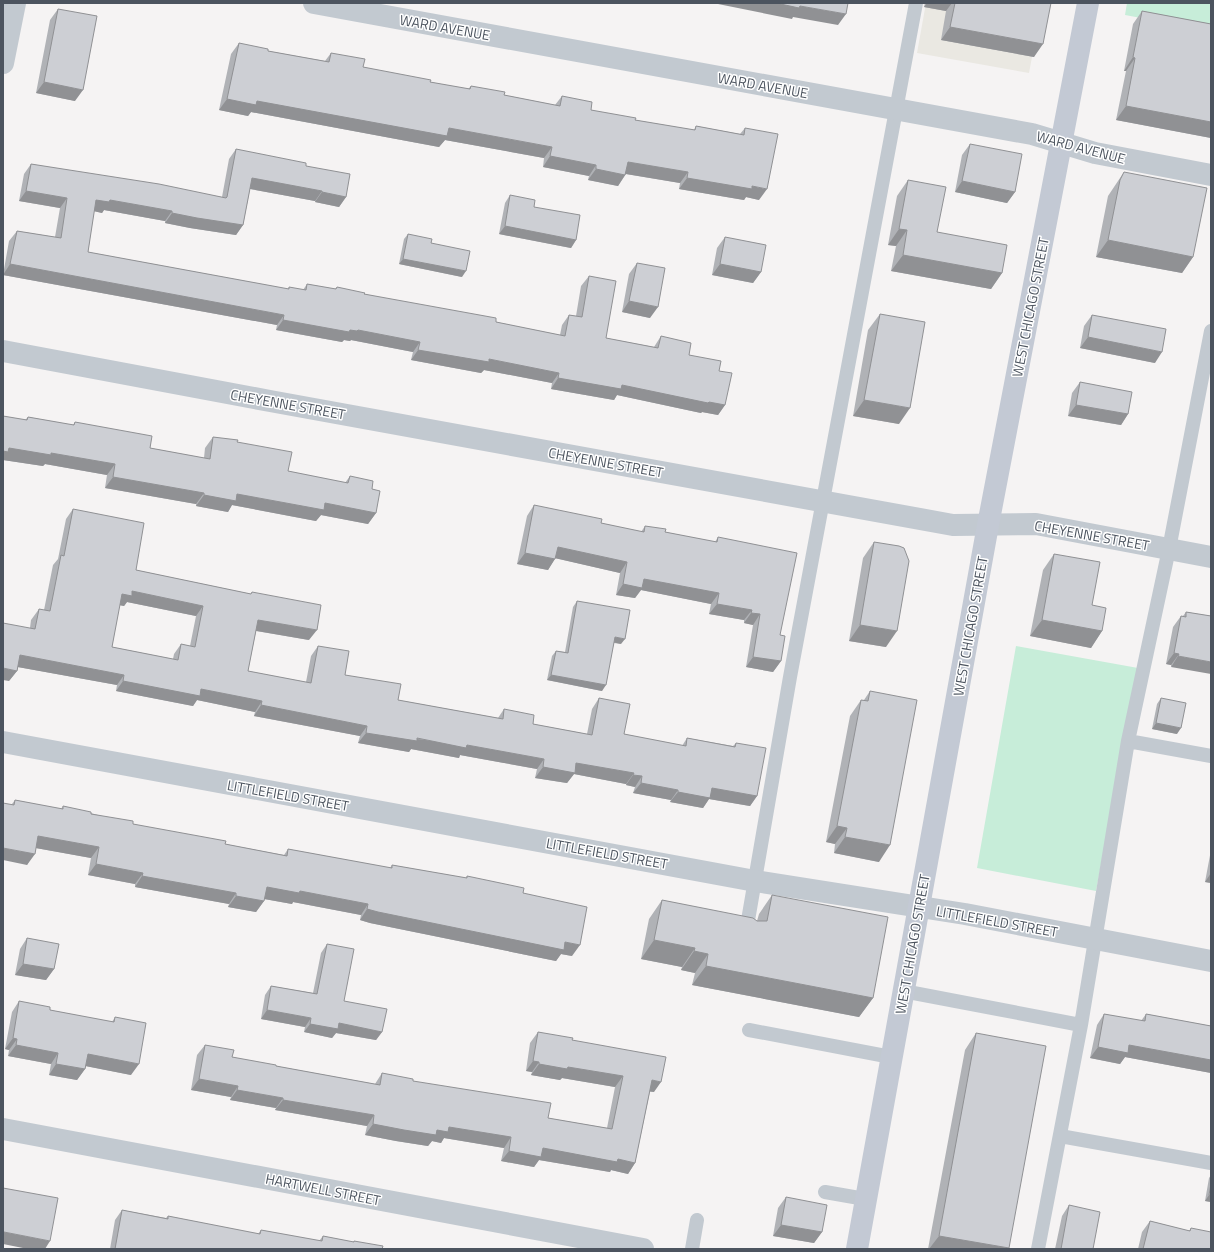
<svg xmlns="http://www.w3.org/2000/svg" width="1214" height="1252" font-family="'Titillium Web',sans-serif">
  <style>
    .commercial { fill: #eae8e2 }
    .green { fill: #c7edd9 }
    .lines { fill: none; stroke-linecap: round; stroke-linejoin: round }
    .lane { stroke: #c2c9d0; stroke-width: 14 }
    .street { stroke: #c2c9d0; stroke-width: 22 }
    .secondary { stroke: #c3c9d4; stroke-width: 22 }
    .wall { fill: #b0b2b6; fill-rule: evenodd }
    .shaded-wall { fill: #909194 }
    .building { fill: #cdcfd4; stroke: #909194; fill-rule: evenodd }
    .labels { text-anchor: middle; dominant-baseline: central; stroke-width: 3; stroke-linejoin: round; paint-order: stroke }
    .street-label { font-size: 14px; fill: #4c545f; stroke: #fff }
  </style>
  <rect width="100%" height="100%" fill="#f5f3f3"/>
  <path class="commercial" d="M926,3H1042L1029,73L917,53Z"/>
  <path class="green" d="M1127,3H1211V31L1125,15Z
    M1016,646L1138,668L1096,891L977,868Z"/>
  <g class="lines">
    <path class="lane" d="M1128,741L1211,756
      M746,932L790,677L916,3
      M903,991L1081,1025
      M749,1030L891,1057
      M1060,1136L1211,1163
      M825,1192L865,1199
      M692,1249L697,1220
      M1038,1249L1081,1025L1128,741L1169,549L1211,331"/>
    <path class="street" d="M314,3L1032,134L1095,153L1211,175
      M3,63L15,3
      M3,351L270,401L953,525L1036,524L1211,557
      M3,742L755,881L965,914L1211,961
      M3,1129L643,1249"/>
    <path class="secondary" d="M857,1249L988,525L1088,3"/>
  </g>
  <path class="wall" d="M925,3H1051L1034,57L941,40L946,11L924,7Z
    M58,9L75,101L36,93L50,20Z
    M1142,11L1211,24V138L1116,120L1126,71H1124L1133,24Z
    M239,43L268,51L325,61L331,53L363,67L430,82L468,89L471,86L504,95L555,105L562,96L591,110L635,120L694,130L696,126L740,134L745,128L759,200L746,197L744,200L679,189L680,183L626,174L618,186L588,180L589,176L543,167L544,158L445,140L439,147L251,112L248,116L219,110L231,54Z
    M970,144L1015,192L1007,203L955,192L962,155Z
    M236,149L306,166L346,197L339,207L315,202V201L250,189L243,225L236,235L190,228L165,223V221L104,210L102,213L94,211L88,252L288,289L289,287L303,290L307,284L335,289L337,287L364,294L496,322L560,335L562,325L569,315L576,316L581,286L589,276L606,338L654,347L661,336L689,355L719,371L725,405L718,415L702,412L701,413L617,395L614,400L551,389L552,383L484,370L481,373L411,360L413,352L351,340L350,341L344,340L342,342L276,330L277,325L3,275L9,241L17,231L55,237L60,208L19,201L24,174L31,164L222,197L229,159Z
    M1124,172L1193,257L1182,273L1096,257L1108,196Z
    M908,180L937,232L1002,273L991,289L891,271L896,246L888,245L897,196Z
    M510,195L534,207L576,240L571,248L499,234L505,203Z
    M408,234L431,243L462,277L399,264L404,239Z
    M725,237L761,272L753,283L712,275L717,248Z
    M637,263L650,318L622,312L629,274Z
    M880,314L899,424L853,416L868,330Z
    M1092,315L1155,363L1080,348L1084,326Z
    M1080,382L1128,414L1121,425L1068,416L1072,393Z
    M3,416L25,420L28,417L73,425L75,422L150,448L204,458L205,448L213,437L237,442L288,471L345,483L350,476L372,489L376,513L368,524L321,515L316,521L232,505L228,512L196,506V504L105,488L107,475L45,464L43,466L3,460Z
    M534,505L601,523L641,532L645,526L665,532L715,542L718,537L780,635L781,661L773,672L746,667L753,625L744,623V620L709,614L711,604L641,590L635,598L616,595L620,573L555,558L548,570L517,564L527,516Z
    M73,509L136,570L251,594L252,592L309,640L256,631L248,671L306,682L311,656L318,646L345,675L398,700L498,718L504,709L533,724L587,734L592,709L599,698L624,734L682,746L687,738L733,746L736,743L757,796L750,806L709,799L703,808L670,802L671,800L633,793L635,787L626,785V784L574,774L567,783L535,778L537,769L460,755L459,758L411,749L409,752L358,743L360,736L254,716L255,712L197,700L193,706L116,691L117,685L18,667L17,671L9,681L30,628L31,620L39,609L44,610L53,565L58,559L66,519ZM127,602L196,616L190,646L181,644L174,654L173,659L112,647L119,605L124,606Z
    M874,542L886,647L849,641L863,558Z
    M1054,554L1092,605L1102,631L1091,648L1030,636L1043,570Z
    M577,601L621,644L614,643L602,691L547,680L552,656L556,651L565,652L573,607Z
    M1186,612L1211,616L1171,667V665L1166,664L1173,627L1181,616H1183Z
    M870,691L879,862L834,853L835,844L826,842L850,716L861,700H864Z
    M1161,698L1177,734L1152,729L1157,704Z
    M15,800L61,809L63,806L133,824L225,844L284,855L288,849L390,868L392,865L466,878L467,876L523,893L572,956L561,954L556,961L370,923L360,920L361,915L293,902L292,904L264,899V901L256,912L228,907L229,904L135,887V884L88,875L91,858L36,848L27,865L12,804Z
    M1211,850V883L1205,882Z
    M772,895L873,998L859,1017L692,985L695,973L681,970L682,967L641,959L649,919L662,900L757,921L759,914Z
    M27,938L54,969L46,980L15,975L20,949Z
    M327,944L344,1001L382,1032L376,1040L336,1033L332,1038L304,1032L305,1027L261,1019L265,995L271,986L313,993L321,953Z
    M19,1001L50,1010L112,1022L115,1017L131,1075L86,1066L85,1069L77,1080L49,1075L51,1064L8,1056L9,1050L5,1049L12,1012Z
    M1104,1014L1141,1021L1146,1014L1211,1026V1073L1125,1057L1120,1064L1090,1058L1097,1025Z
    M538,1032L572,1040L654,1092L650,1091L635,1163L628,1174L611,1170L610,1172L539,1160L534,1167L501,1161L504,1148L444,1138L441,1143L432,1141L428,1146L396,1141L365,1135L367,1126L275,1110L276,1108L230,1100L231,1097L191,1090L197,1055L205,1045L232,1057L276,1066L375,1084L382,1073L548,1118L607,1128L615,1087L562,1078L560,1080L531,1075L532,1072L526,1071L530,1043Z
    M976,1033L1008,1249H928L965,1050Z
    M1211,1175V1202L1205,1201L1209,1178Z
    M786,1197L822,1232L814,1243L773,1236L778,1208Z
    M1069,1205L1093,1249H1055L1062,1216Z
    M122,1210L166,1218L168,1216L258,1234L261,1230L319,1241L323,1236L353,1242L354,1241L382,1249H110L115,1220Z
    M1150,1221L1189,1231L1191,1228L1211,1249H1138L1142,1232Z"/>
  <path class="shaded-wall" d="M718,3H776L800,6L846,14L838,25L793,17L792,19L718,4Z
    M927,3H952L946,11L924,7Z
    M950,27L1043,44L1034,57L941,40Z
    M1133,57L1135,58L1126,71H1124Z
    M44,82L83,90L75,101L36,93Z
    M227,99L257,101L449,128L552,147L544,158L445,140L439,147L251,112L248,116L219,110Z
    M1126,106L1211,122V138L1116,120Z
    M550,156L596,165L589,176L543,167Z
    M628,162L688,172L680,183L620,173Z
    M596,169L625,175L618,186L588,180Z
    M252,178L322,191L315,201L245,188Z
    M687,178L752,186L767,189L759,200L746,197L744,200L679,189Z
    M962,181L1015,192L1007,203L955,192Z
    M26,191L67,198L60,208L19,201Z
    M322,192L346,197L339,207L315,202Z
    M96,200H110L172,211L165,221L104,210L102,213L89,210Z
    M172,213L243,225L236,235L190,228L165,223Z
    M505,226L576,240L571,248L499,234Z
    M899,229L907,230L896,246L888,245Z
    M1108,240L1193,257L1182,273L1096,257Z
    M903,255L1002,273L991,289L891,271Z
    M403,259L466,271L462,277L399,264Z
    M10,264L284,315L277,325L3,275Z
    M720,264L761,272L753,283L712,275Z
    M629,301L658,307L650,318L622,312Z
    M283,320L350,330H358L420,342L413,352L351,340L350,341L344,340L342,342L276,330Z
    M1088,337L1162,352L1155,363L1080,348Z
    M418,350L489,359L559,373L552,383L484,370L481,373L411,360Z
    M558,378L622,385L725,405L718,415L702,412L701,413L617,395L614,400L551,389Z
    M864,400L910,408L899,424L853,416Z
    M1076,405L1128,414L1121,425L1068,416Z
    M9,448L51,453L115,464L107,475L45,464L43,466L3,460V451Z
    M113,477L204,493L196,504L105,488Z
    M237,494L325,503L376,513L368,524L321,515L316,521L232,505L228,512L196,506L204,495Z
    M558,547L627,562L620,573L550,557Z
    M525,553L555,559L548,570L517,564Z
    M644,579L709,591L719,593L711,604L641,590L635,598L616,595L623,584Z
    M132,591L203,606L196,616L127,602L124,606L114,604L122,594Z
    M717,604L752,610L744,620L709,614Z
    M751,613L760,614L753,625L744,623Z
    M258,620L317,630L309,640L251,630Z
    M1042,620L1102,631L1091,648L1030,636Z
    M860,625L897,631L886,647L849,641Z
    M615,637L625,639L621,644L612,642Z
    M1174,653L1179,654L1171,665L1166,664Z
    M20,655L124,675L117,685L12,666Z
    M1178,656L1211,662V674L1171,667Z
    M753,657L781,661L773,672L746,667Z
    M3,668L17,671L9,681L3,680Z
    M551,675L606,685L602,691L547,680Z
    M123,681L201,689L262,701L255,712L197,700L193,706L116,691Z
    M261,705L367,726L360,736L254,716Z
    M1156,723L1181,728L1177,734L1152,729Z
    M366,733L467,745L544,759L537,769L460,755L459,758L411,749L409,752L358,743Z
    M576,763L634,773L626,784L574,774L567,783L535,778L543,767Z
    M633,775L642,776L635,787L626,785Z
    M641,783L678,790L671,800L633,793Z
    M712,788L757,796L750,806L709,799L703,808L670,802L678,792Z
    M837,826L847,828L835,844L826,842Z
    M38,836L99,847L91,858L30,847Z
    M845,837L890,845L879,862L834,853Z
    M3,848L35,854L27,865L3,860Z
    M96,864L143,873L135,884L88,875Z
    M1211,873V883L1205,882Z
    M142,876L236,893L229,904L135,887Z
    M267,887L300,891L368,904L361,915L293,902L292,904L259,898Z
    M236,896L264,901L256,912L228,907Z
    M367,909L565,942L580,945L572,956L561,954L556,961L370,923L360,920Z
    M654,940L695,948L682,967L641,959Z
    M694,951L708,954L695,973L681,970Z
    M23,964L54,969L46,980L15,975Z
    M706,966L873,998L859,1017L692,985Z
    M267,1010L311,1018L305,1027L261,1019Z
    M339,1023L382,1032L376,1040L336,1033L332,1038L304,1032L310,1024Z
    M13,1038L17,1039L9,1050L5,1049Z
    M16,1045L58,1053L51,1064L8,1056Z
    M1129,1045L1211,1060V1073L1125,1057L1120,1064L1090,1058L1098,1047Z
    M88,1054L139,1064L131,1075L80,1065Z
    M533,1061L539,1062L532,1072L526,1071Z
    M56,1064L85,1069L77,1080L49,1075Z
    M539,1064L568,1067L623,1076L615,1087L562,1078L560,1080L531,1075Z
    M199,1079L238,1086L231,1097L191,1090Z
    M652,1080L661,1082L654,1092L644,1091Z
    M237,1090L283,1098L276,1108L230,1100Z
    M283,1100L374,1115L367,1126L275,1110Z
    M373,1124L437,1130L449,1127L511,1137L504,1148L444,1138L441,1143L432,1141L428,1146L396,1141L365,1135Z
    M543,1148L618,1159L635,1163L628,1174L611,1170L610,1172L539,1160L534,1167L501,1161L509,1151Z
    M1209,1195H1211V1202L1205,1201Z
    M781,1225L822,1232L814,1243L773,1236Z
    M4,1232L50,1241L45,1249H28L3,1244V1233Z
    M939,1236L1009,1248L1008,1249H929Z"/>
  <path class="building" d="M776,3H848L846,14L800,6L799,8Z
    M955,3H1051L1043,44L950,27Z
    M58,9L97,16L83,90L44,82Z
    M1142,11L1211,24V122L1126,106L1135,58L1133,57Z
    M239,43L268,49V51L329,62L331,53L365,59L363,67L431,80L430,82L470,89L471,86L505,92L504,95L560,106L562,96L592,102L591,110L636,118L635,120L695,130L696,126L744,135L745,128L778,134L767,189L752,186V189L687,178L688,172L628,162L625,175L596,169V165L550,156L552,147L449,128L447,136L257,101L256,105L227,99Z
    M970,144L1022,154L1015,192L962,181Z
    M236,149L306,163V166L350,174L346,197L322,192V191L252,178L243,225L197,218L172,213V211L110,200L109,202L96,200L88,252L289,289V287L306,290L307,284L336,289L337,287L365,293L364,294L496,318V322L565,336L569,315L582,317L589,276L616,281L606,338L658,348L661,336L691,343L689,355L721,361L719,371L732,373L725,405L709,402L708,403L622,385L621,389L558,378L559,373L489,359V362L418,350L420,342L358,330L357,331L350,330L349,332L283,320L284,315L10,264L17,231L61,238L67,198L26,191L31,164L159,184L226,198L227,197Z
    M1124,172L1207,188L1193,257L1108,240L1120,180Z
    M908,180L946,187L937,232L1007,245L1002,273L903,255L907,230L899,229Z
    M510,195L535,200L534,207L580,215L576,240L505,226Z
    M408,234L432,239L431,243L470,251L466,271L403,259Z
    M725,237L766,245L761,272L720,264Z
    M637,263L665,268L658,307L629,301Z
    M880,314L925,322L910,408L864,400Z
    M1092,315L1166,329L1162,352L1088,337Z
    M1080,382L1132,392L1128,414L1076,405Z
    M3,416L27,420L28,417L74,425L75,422L152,436L150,448L210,459L213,437L238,440L237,442L292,452L288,471L348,483L350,476L373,481L372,489L380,491L376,513L325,503L324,510L237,494L236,501L204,495V493L113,477L115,464L51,453V455L9,448L8,452L3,451Z
    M534,505L602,519L601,523L644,532L645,526L666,529L665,532L717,542L718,537L797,553L780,635L785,636L781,661L753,657L760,614L751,613L752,610L717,604L719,593L644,579L642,588L623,584L627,562L558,547L555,559L525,553Z
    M73,509L144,523L136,570L251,594L252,592L321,605L317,630L258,620L248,671L311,683L318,646L349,651L345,675L401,684L398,700L503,719L504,709L534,715L533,724L592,735L599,698L630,704L624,734L686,746L687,738L735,747L736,743L766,748L757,796L712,788L710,798L678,792V790L641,783L642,776L633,775L634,773L576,763L575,773L543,767L544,759L467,745L466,748L417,738V741L366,733L367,726L261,705L262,701L201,689L200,696L123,681L124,675L20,655L17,671L3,668V623L35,629L39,609L50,611L61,555L64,556ZM132,591L203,606L195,647L181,644L178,660L112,647L122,594L132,596Z
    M874,542L899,546L904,548L909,561L897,631L860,625Z
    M1054,554L1100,562L1092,605L1106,608L1102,631L1042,620Z
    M577,601L630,610L625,639L615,637L606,685L551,675L556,651L568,653Z
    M1186,612L1211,616V662L1178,656L1179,654L1174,653L1181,616L1186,617Z
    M870,691L917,700L890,845L845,837L847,828L837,826L861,700L868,701Z
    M1161,698L1186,703L1181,728L1156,723Z
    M15,800L63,809V806L91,812V814L133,821V824L226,841L225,844L287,856L288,849L392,868V865L467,878V876L524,888L523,893L587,907L580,945L565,942L564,950L378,912L367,909L368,904L300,891L299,893L267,887L264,901L236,896V893L142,876L143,873L96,864L99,847L38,836L35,854L3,848V803L14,805Z
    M772,895L888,917L873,998L706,966L708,954L694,951L695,948L654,940L662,900L753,918L757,921H767Z
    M27,938L59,944L54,969L23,964Z
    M327,944L354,949L344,1001L387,1009L382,1032L339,1023L338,1029L310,1024L311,1018L267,1010L271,986L317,994Z
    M19,1001L50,1007V1010L114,1022L115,1017L146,1023L139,1064L88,1054L85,1069L56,1064L58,1053L16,1045L17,1039L13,1038Z
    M1104,1014L1145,1021L1146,1014L1211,1026V1060L1129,1045L1128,1053L1098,1047Z
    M538,1032L573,1038L572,1040L666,1057L661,1082L652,1080L635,1163L618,1159L617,1162L543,1148L541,1157L509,1151L511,1137L449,1127L448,1132L437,1130L436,1135L404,1130L373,1124L374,1115L283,1100V1098L237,1090L238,1086L199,1079L205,1045L234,1050L232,1057L276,1065V1066L380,1085L382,1073L413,1079V1081L551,1103L548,1118L612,1129L623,1076L568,1067L567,1069L539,1064V1062L533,1061Z
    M976,1033L1046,1046L1009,1248L939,1236Z
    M1211,1184V1195H1209Z
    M3,1188L58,1198L50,1241L4,1232V1234L3,1233Z
    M786,1197L827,1205L822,1232L781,1225Z
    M1069,1205L1100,1212L1093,1249H1061Z
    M122,1210L168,1219V1216L260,1234L261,1230L322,1241L323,1236L354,1242V1241L383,1246L382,1249H115Z
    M1150,1221L1190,1231L1191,1228L1211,1232V1249H1143Z"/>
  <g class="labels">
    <g class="street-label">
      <text transform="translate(445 27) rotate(10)">WARD AVENUE</text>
      <text transform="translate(763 85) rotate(10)">WARD AVENUE</text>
      <text transform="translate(1081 147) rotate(15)">WARD AVENUE</text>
      <text transform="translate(1030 307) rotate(-79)">WEST CHICAGO STREET</text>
      <text transform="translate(288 404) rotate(10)">CHEYENNE STREET</text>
      <text transform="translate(606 462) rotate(10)">CHEYENNE STREET</text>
      <text transform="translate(1092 535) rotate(10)">CHEYENNE STREET</text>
      <text transform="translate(970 626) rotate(-80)">WEST CHICAGO STREET</text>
      <text transform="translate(288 795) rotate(10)">LITTLEFIELD STREET</text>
      <text transform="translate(607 853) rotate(10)">LITTLEFIELD STREET</text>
      <text transform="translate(997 921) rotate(10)">LITTLEFIELD STREET</text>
      <text transform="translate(912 944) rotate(-80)">WEST CHICAGO STREET</text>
      <text transform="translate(323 1189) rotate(11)">HARTWELL STREET</text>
    </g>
  </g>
  <rect width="1214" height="1252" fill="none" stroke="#4c545f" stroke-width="8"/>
</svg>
